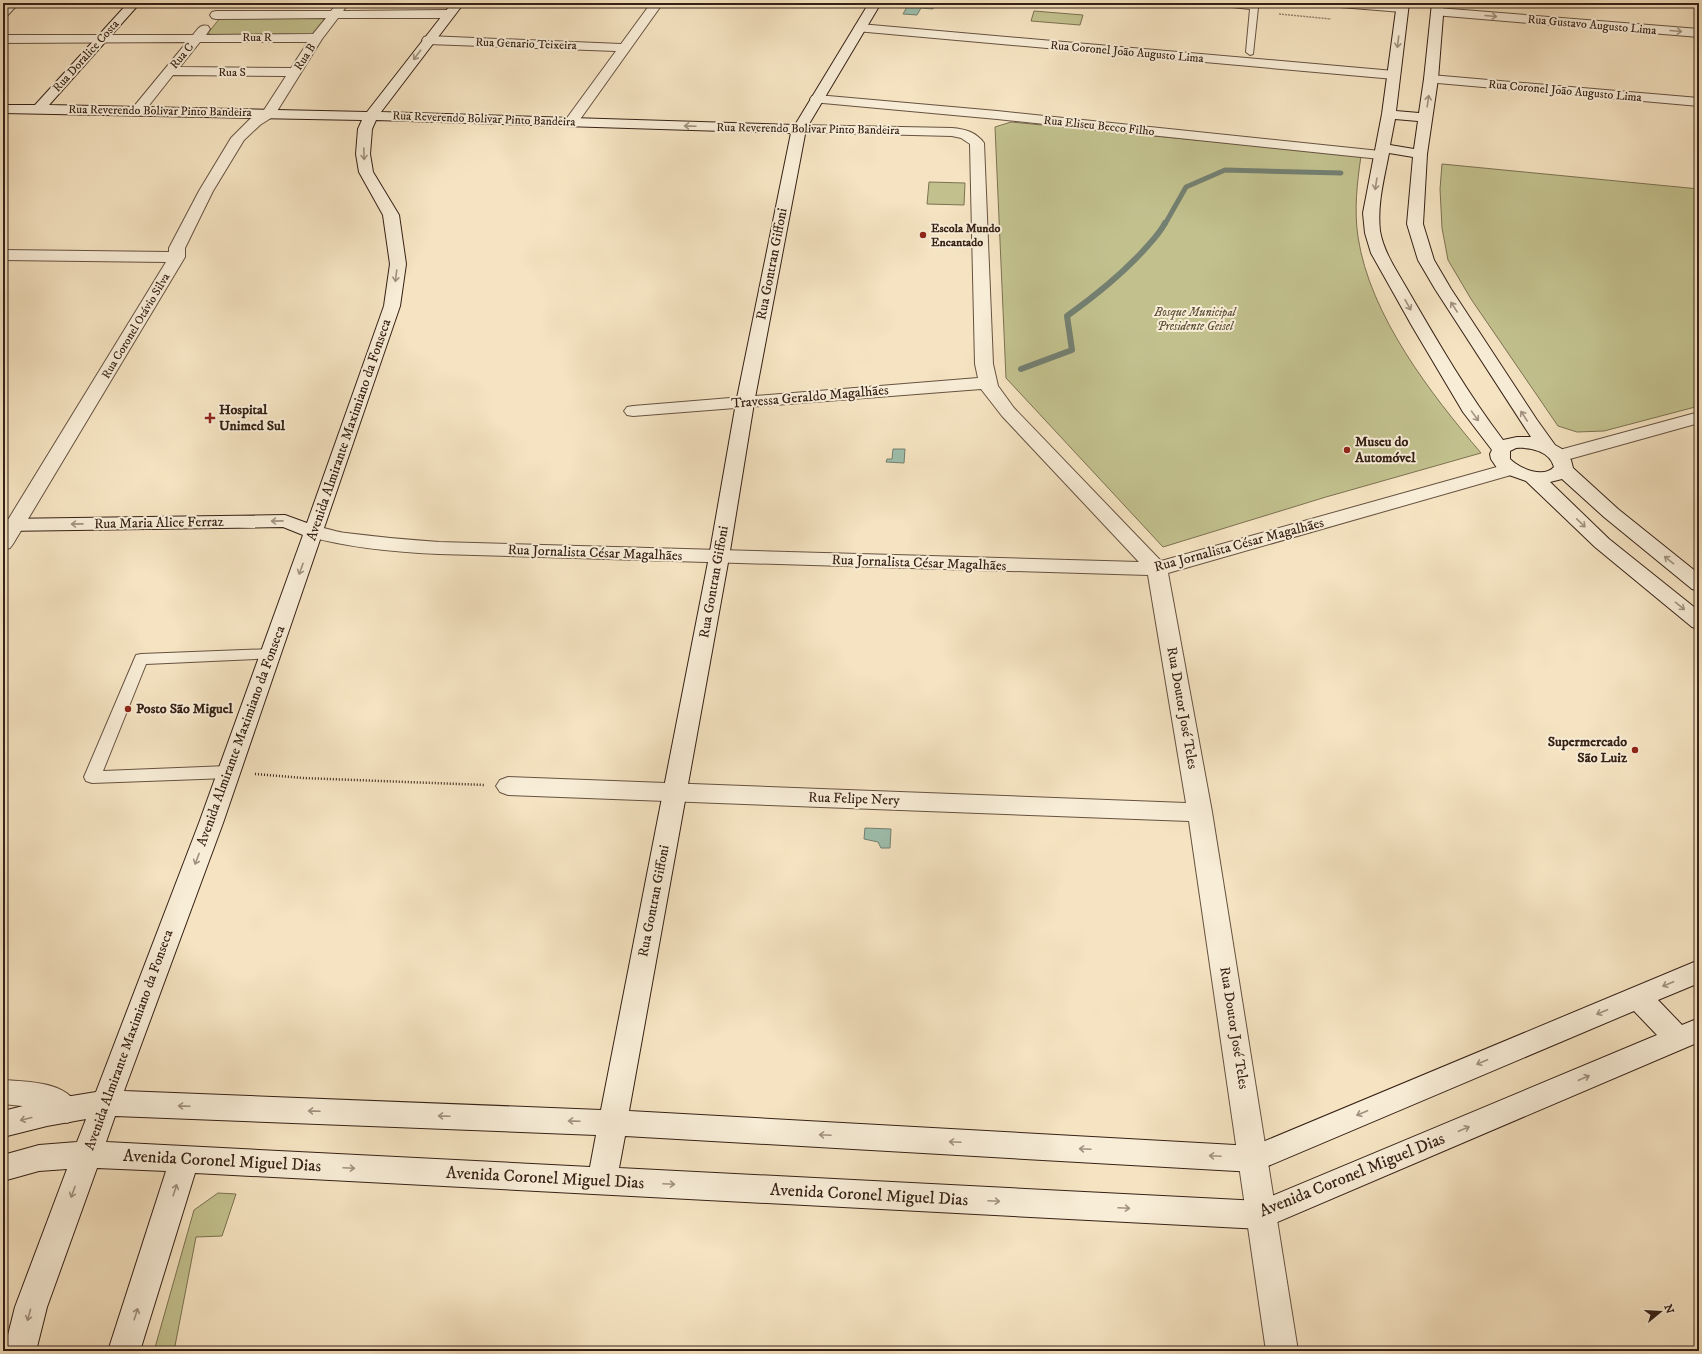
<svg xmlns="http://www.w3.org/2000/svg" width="1702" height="1354" font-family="'IM FELL DW Pica',serif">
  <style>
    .green { fill: #c2c18e; stroke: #7c7152 }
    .water { fill: #9dbfad; stroke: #748071 }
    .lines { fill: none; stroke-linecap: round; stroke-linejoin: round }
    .stream-far1 { stroke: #748071; stroke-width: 5 }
    .stream { stroke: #748071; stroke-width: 6 }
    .lane-casing { stroke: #665241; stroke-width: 2 }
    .street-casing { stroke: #665241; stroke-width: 2 }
    .secondary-casing { stroke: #362116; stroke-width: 2 }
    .path-far1 { stroke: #362116; stroke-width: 1.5; stroke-dasharray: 0.5 1; stroke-linecap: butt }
    .path { stroke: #362116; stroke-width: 2.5; stroke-dasharray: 1 2; stroke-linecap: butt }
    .lane { fill: #f8edd7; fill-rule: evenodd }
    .street { fill: #f8edd7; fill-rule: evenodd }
    .secondary { fill: #f8edd7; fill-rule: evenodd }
    .oneway { stroke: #a19180 }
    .poi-dot { fill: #8f2418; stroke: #f8edd7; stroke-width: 1.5 }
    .labels { text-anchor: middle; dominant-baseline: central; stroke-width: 4; stroke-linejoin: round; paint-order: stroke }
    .far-street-label { font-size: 12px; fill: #362116; stroke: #f8edd7 }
    .far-poi-label { font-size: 12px; font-weight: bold; fill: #362116; stroke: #f8edd7; text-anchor: start }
    .far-park-label { font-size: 12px; font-style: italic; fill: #60513a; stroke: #f8edd7 }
    .street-label { font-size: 14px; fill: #362116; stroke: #f8edd7 }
    .poi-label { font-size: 14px; font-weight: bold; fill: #362116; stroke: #f8edd7; text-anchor: start }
    .near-street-label { font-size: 17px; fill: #362116; stroke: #f8edd7 }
  </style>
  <rect width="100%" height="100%" fill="#f5e3c1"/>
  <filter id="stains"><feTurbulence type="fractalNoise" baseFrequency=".005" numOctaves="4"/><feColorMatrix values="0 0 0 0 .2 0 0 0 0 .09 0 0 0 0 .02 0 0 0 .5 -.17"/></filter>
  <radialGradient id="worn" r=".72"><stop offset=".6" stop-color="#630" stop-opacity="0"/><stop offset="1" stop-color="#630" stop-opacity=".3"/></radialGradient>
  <path class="green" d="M1034,11L1083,15L1080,25L1031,21Z
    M327,17L315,34L309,35H212L208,33L220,18Z
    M1011,122L1361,156C1357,183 1354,210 1358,237C1370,316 1431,394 1481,453L1326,497L1163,547L1006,378L995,127Z
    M1442,164L1699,189V406L1604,431L1577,432L1558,426L1471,299L1448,260L1442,228L1440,189Z
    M929,182L965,183L964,205L927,204Z
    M218,1193L236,1194L222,1236L196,1237L174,1351H154L194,1210Z"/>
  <path class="water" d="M909,3L935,5L933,9L921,8L917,15L903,14Z
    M893,449H905L904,463L886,462L887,459H892Z
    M865,828L891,829L890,848H881L878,842L864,839Z"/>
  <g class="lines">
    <path class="stream-far1" d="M1165,224L1186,187L1225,170L1341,173"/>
    <path class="stream" d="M1021,369L1072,350L1067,316C1095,296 1121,275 1144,250C1152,241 1160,233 1165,223"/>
    <defs>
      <path id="lane" d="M1210,3H1241L1257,6L1258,8L1253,54L1250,55L1246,52L1250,9L1214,5Z
        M271,649L276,650L278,654L276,658L146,664L103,771L228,766L234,768L236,772L234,776L228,778L92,783L86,781L84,777L136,655L141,654Z"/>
      <path id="street" d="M6,3H19L7,16L3,17V6Z
        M337,3H349L343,11L448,10L452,11L454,14L452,17L448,18H338L322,39L274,116L260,125L244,140L213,191L185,248V257L13,544L10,548L3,550V528L166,262L3,260V250L169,252V248L199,191L231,138L250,119L264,110L286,76L173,75L143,113H133L131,110L187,42L3,43V35H193C198,29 200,24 208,26L210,29L206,35L313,34L326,18L216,19L212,18L210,15L212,12L216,11H331ZM200,42H308L291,68L180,67Z
        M651,3H663L576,125L571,126L566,125L564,122L616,51L428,44L424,43L422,40L424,37L428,36L621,44Z
        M1334,3C1357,3 1384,0 1406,5L1408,8L1406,11L1402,12L1340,7L1336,6Z
        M1438,8L1699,29V37L1434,15L1432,12L1434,9Z
        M860,24L1394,71L1399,72L1400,75L1399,78L1394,79L856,31L854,28L856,25Z
        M1431,75L1699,98V106L1426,82L1424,79L1426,76Z
        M817,95L997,111L1380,151L1385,152L1387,155L1385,158L1380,159L997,119L812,102L810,99L812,96Z
        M799,125L952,128C965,129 976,132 984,143L993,364L998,386L1014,408L1161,561L1504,465L1511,463L1518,465L1520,469L1518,473L1168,573L1212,812L1298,1351H1266L1189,821L508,795L500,792L496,786L500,780L508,777L1186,803L1148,575L439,554C394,552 350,548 307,536L304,532L307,528C320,524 333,532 346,533C377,537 408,540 439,542L1139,562L1002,416L981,389L633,416L627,415L624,411L627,407L633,406L978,378L975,364L970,144L961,138L952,136L794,132L792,129L794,126Z
        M1699,412V423L1559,462L1552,460L1550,456L1552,452Z
        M3,1080C31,1082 67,1081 81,1110L77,1119L67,1123L57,1119L41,1108L3,1104Z"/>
      <path id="secondary" d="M128,3H140L49,105L367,112L452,3H464L381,112L795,125L869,3H881L806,129L754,403L729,557L629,1111L1253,1146L1699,960V983L1658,1000L1682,1025L1699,1018V1042L1261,1229L195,1173L140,1351H108L166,1171L97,1168L47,1307L36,1351H4L15,1307L67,1169L39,1171L3,1181V1155L39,1145L77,1142L86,1119L47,1126L3,1137V1111L47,1100L96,1092L199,823L303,535L283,527L3,531V519L285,515L307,523L384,306L390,264L383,215L359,172L356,154L358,129L362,120L3,113V105H35ZM376,120L791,133L736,403L709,557L601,1110L124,1091L223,823L400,306L406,264L399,215L373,172L370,154L372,129ZM1634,1011L1657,1035L1260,1201L619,1168L625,1136L1254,1172ZM115,1116L596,1135L590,1167L106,1142Z
        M1397,3H1409L1396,111L1419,113L1424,79L1432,3H1444L1438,79L1427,154L1423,224L1434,260L1451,289L1537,420L1555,445L1562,449L1571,460L1573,468L1618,509L1699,574V591L1692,589L1604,517L1562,479L1550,482L1609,539L1699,611V629L1692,627L1595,547L1526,481L1509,475L1497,468L1491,459L1490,454L1492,450L1463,412L1412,326L1371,253L1365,233L1363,213L1382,114ZM1395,119L1418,121L1414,149L1390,145ZM1389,153L1413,157L1407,224L1418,260L1435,289L1531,437H1517L1503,440C1468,394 1439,344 1410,294C1399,274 1384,254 1380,231C1377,205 1384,179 1389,153ZM1516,448C1530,447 1550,451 1554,467C1543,479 1519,468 1510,459V451Z"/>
    </defs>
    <use href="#lane" class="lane-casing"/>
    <use href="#street" class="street-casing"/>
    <use href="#secondary" class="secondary-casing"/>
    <path class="path-far1" d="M1279,14L1331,19"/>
    <path class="path" d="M255,774L303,778L485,785"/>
    <use href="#lane" class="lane"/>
    <use href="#street" class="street"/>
    <use href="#secondary" class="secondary"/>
  </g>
  <defs><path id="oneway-shaft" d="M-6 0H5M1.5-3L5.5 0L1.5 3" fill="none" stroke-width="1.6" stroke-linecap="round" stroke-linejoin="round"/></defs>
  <g class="oneway">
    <use href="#oneway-shaft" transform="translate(1491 16) rotate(5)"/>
    <use href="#oneway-shaft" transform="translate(1676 31) rotate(5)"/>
    <use href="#oneway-shaft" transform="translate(1398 42) rotate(97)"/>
    <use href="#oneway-shaft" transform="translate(417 55) rotate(127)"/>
    <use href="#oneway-shaft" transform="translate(1428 101) rotate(-82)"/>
    <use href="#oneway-shaft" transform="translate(690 126) rotate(-178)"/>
    <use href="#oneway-shaft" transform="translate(364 154) rotate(88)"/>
    <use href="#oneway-shaft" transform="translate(1376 184) rotate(99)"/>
    <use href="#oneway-shaft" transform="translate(396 276) rotate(97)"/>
    <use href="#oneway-shaft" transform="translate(1408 305) rotate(61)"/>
    <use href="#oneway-shaft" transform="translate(1454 307) rotate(-123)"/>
    <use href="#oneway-shaft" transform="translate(1475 416) rotate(54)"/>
    <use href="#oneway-shaft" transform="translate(1524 416) rotate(-123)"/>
    <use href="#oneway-shaft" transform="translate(277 521) rotate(179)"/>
    <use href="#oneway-shaft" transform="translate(1581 523) rotate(44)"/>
    <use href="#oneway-shaft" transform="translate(77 524) rotate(179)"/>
    <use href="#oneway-shaft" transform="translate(1669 560) rotate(-141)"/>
    <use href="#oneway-shaft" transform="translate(301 569) rotate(110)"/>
    <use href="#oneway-shaft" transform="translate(1680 606) rotate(39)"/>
    <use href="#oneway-shaft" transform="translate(197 859) rotate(111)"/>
    <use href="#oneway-shaft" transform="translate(1668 984) rotate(157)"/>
    <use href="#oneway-shaft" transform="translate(1602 1012) rotate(157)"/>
    <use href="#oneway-shaft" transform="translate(1482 1062) rotate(157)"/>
    <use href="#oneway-shaft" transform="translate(1584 1078) rotate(-23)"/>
    <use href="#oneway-shaft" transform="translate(184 1106) rotate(-178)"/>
    <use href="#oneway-shaft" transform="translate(314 1111) rotate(-178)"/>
    <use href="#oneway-shaft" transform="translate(1362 1113) rotate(157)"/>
    <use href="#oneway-shaft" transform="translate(444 1116) rotate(-178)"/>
    <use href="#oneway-shaft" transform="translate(26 1119) rotate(166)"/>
    <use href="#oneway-shaft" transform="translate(574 1121) rotate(-178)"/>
    <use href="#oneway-shaft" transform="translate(1464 1129) rotate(-23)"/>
    <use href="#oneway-shaft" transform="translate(825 1135) rotate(-177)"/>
    <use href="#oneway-shaft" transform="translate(955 1142) rotate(-177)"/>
    <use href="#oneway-shaft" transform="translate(1085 1149) rotate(-177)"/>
    <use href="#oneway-shaft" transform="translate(1215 1156) rotate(-177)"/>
    <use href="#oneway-shaft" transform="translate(349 1168) rotate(3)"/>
    <use href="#oneway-shaft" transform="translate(669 1184) rotate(3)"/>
    <use href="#oneway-shaft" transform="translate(175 1190) rotate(-72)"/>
    <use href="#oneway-shaft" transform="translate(73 1192) rotate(110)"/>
    <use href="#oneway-shaft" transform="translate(994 1201) rotate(3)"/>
    <use href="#oneway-shaft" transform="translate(1124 1208) rotate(3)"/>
    <use href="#oneway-shaft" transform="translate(136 1314) rotate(-72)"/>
    <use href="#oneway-shaft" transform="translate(29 1315) rotate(105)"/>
  </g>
  <g class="poi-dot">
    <circle cx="923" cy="235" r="4"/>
    <path d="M208 412h4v4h4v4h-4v4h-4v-4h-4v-4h4z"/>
    <circle cx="1347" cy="450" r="4"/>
    <circle cx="128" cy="709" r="4"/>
    <circle cx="1635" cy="750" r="4"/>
  </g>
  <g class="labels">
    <g class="far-street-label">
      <text transform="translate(1592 25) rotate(5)">Rua Gustavo Augusto Lima</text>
      <text x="257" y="37">Rua R</text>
      <text transform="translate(526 44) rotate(2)">Rua Genario Teixeira</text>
      <text transform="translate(1127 52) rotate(5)">Rua Coronel João Augusto Lima</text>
      <text transform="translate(86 56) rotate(-48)">Rua Doralice Costa</text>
      <text transform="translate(182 56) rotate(-50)">Rua C</text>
      <text transform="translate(305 57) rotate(-57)">Rua B</text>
      <text x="232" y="72">Rua S</text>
      <text transform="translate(1565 91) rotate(5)">Rua Coronel João Augusto Lima</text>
      <text transform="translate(160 111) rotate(1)">Rua Reverendo Bolivar Pinto Bandeira</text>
      <text transform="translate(484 119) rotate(2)">Rua Reverendo Bolivar Pinto Bandeira</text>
      <text transform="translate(1099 126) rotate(6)">Rua Eliseu Becco Filho</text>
      <text transform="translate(808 129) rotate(1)">Rua Reverendo Bolivar Pinto Bandeira</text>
      <text transform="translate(136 326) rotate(-59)">Rua Coronel Otávio Silva</text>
    </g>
    <g class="far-poi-label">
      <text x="931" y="228">Escola Mundo<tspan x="931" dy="14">Encantado</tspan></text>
    </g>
    <g class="far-park-label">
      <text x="1195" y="312">Bosque Municipal<tspan x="1195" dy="14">Presidente Geisel</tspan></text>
    </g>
    <g class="street-label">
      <text transform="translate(772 264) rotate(-79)">Rua Gontran Giffoni</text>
      <text transform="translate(810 397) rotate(-5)">Travessa Geraldo Magalhães</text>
      <text transform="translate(349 430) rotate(-71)">Avenida Almirante Maximiano da Fonseca</text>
      <text transform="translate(159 523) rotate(-1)">Rua Maria Alice Ferraz</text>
      <text transform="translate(1239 545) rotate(-15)">Rua Jornalista César Magalhães</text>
      <text transform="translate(595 553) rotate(2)">Rua Jornalista César Magalhães</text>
      <text transform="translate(919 563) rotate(2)">Rua Jornalista César Magalhães</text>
      <text transform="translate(714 582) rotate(-80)">Rua Gontran Giffoni</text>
      <text transform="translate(1182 708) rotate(80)">Rua Doutor José Teles</text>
      <text transform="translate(241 736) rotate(-70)">Avenida Almirante Maximiano da Fonseca</text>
      <text transform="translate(854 799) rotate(2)">Rua Felipe Nery</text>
      <text transform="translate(654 901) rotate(-79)">Rua Gontran Giffoni</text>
      <text transform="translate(1234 1028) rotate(81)">Rua Doutor José Teles</text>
      <text transform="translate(129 1040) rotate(-70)">Avenida Almirante Maximiano da Fonseca</text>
    </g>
    <g class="poi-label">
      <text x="219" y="410">Hospital<tspan x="219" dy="16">Unimed Sul</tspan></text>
      <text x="1355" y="442">Museu do<tspan x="1355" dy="16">Automóvel</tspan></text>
      <text x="136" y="709">Posto São Miguel</text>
      <text x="1627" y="742" text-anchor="end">Supermercado<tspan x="1627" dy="16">São Luiz</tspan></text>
    </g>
    <g class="near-street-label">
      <text transform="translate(222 1161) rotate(3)">Avenida Coronel Miguel Dias</text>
      <text transform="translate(1352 1175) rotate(-22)">Avenida Coronel Miguel Dias</text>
      <text transform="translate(545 1178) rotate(3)">Avenida Coronel Miguel Dias</text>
      <text transform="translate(869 1195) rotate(3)">Avenida Coronel Miguel Dias</text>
    </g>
  </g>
  <rect width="1702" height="1354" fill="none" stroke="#f5e3c1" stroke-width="16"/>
  <rect x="4" y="4" width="1694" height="1346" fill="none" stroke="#362116" stroke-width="2"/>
  <rect x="8" y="8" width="1686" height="1338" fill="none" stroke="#362116"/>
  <g transform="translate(1660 1312) rotate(72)" stroke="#f8edd7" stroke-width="3" paint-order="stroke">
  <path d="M0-3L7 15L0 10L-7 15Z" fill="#362116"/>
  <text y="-6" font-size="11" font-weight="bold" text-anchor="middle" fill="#362116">N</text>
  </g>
  <rect width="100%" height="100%" filter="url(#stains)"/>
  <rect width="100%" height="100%" fill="url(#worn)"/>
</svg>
